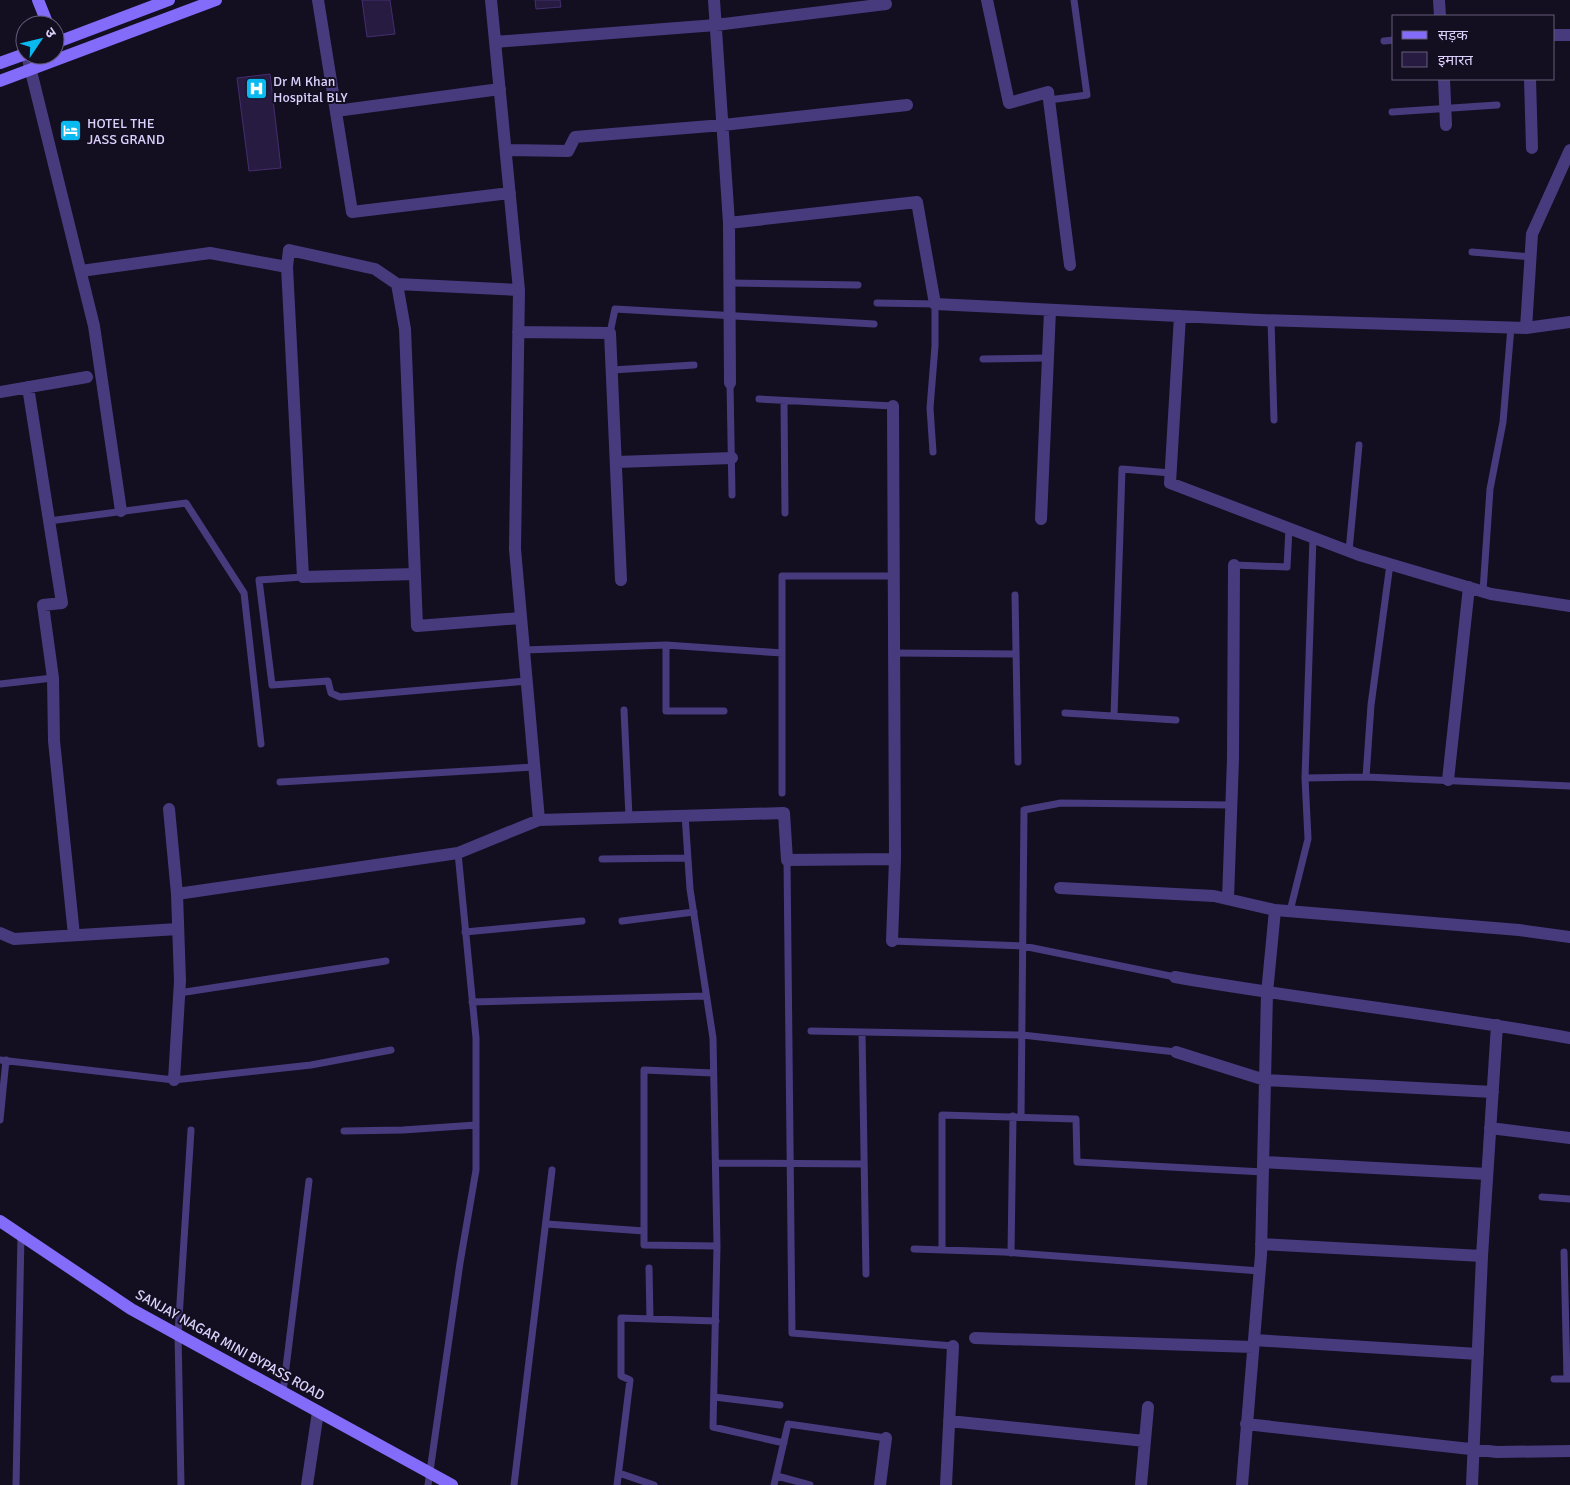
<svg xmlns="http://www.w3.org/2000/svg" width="1570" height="1485" font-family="Signika,'Noto Sans Devanagari',sans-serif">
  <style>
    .building { fill: #281b42; stroke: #432e6d }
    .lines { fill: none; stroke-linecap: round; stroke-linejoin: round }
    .lane { stroke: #473b7e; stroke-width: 7 }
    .street { stroke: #473b7e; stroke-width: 12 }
    .secondary { stroke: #836cf9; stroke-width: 12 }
    .labels { text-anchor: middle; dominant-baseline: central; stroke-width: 4; stroke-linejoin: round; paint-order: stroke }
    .poi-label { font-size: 14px; fill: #dcd1fd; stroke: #140e21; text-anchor: start }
    .street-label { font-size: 14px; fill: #dcd1fd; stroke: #140e21 }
  </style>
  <rect width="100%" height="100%" fill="#140e21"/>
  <path class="building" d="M362,0H390L395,34L367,37Z
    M535,0H560L561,7L536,9Z
    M270,74L281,168L249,171L237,78Z"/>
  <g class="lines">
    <path class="lane" d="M1384,41L1394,40
      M1049,100L1087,95L1074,0
      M1392,112L1497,105
      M1472,252L1531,257
      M730,283L858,285
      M877,303L935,304V346L930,408L933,452
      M1271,320L1274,420
      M610,333L615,309L874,324
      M983,359L1048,358
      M612,370L694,365
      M730,383L732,495
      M759,399L893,406
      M784,401L785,513
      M49,521L186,503L244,593L261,744
      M1349,551L1359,445
      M1234,565L1287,567L1289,528
      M303,577L259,580L272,685L328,681L331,693L340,697L527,681
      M1483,591L1490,489L1503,422L1511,327
      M1015,595L1018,762
      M666,645V711H724
      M524,650L666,645L782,653
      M894,653L1016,654
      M0,684L53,678
      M624,710L629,817
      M1065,713L1176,720
      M1114,716L1122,469L1171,473
      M1366,777L1371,705L1390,564
      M1305,778L1366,777L1570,786
      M280,782L534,767
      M782,793V576H894
      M685,815L690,889L713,1038L717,1246L713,1427L784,1443
      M602,859L688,858
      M787,860L792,1333L953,1346
      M1290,911L1308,839L1305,778L1313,537
      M622,921L694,912
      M465,932L582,921
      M892,941L1023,946L1175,977
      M179,993L386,961
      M472,1002L706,996
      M811,1031L1022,1035L1176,1052
      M862,1032L866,1274
      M0,1060L174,1080L311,1065L391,1050
      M713,1073L644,1070V1245L717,1246
      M1021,1116L1024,810L1061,803L1231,805
      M0,1120L6,1060
      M344,1131L403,1130L476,1125
      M716,1163L864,1164
      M1542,1197L1570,1199
      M547,1224L644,1231
      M914,1249L1004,1252L1260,1271
      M942,1250V1115L1076,1119L1077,1162L1263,1172
      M1564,1252L1567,1379
      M1011,1253L1013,1116
      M649,1268L650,1319
      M1554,1379H1570
      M283,1392L309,1181
      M714,1397L780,1405
      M619,1473L654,1485
      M777,1476L810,1485
      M16,1485L21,1235
      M181,1485L178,1334L191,1130
      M428,1485L460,1263L476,1170V1038L458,853
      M514,1485L552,1170
      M617,1485L630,1380L621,1376V1318L716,1321
      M774,1485L788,1424L886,1438"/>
    <path class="street" d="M318,0L352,212L510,193
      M491,0L519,290L515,549L539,820
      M714,0L729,223L730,383
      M987,0L1009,103L1048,92L1070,265
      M1439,0L1440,16
      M1554,35H1570
      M495,42L716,25L886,4
      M27,55L94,326L121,511
      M1444,79L1446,125
      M1530,79L1532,148
      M336,111L500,89
      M506,150L568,151L575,137L723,125L907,105
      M729,223L917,202L935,304L1259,320L1526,328L1570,322
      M81,271L210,253L287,267
      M397,284L519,290
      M1180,316L1170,483L1359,555L1491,594L1570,606
      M1526,328L1532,234L1570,150
      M518,332L610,333L621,580
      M28,387L62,603L43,605L53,678L54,741L74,935
      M0,392L87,377
      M617,462L732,458
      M1041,519L1050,310
      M415,574L303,577L287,267L289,250L375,269L397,284L405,329L417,626L521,618
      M1448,780L1469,587
      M169,809L177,894L180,981L174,1080
      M1060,888L1214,896L1275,910L1519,930L1570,937
      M177,894L458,853L539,820L784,813L787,860L895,859
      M1228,899L1233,759L1234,565
      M0,933L14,939L178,929
      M892,941L895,859L893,406
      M1175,977C1306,1000 1439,1014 1570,1038
      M1176,1052L1265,1080L1493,1092
      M1490,1128L1570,1138
      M1263,1162L1487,1174
      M1261,1244L1482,1256
      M975,1338L1253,1347
      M1254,1340L1478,1354
      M949,1421L1145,1441
      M1246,1424L1497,1452L1570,1451
      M307,1485L318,1412
      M880,1485L886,1438
      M946,1485L953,1346
      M1141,1485L1148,1407
      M1242,1485L1261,1255L1267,993L1275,910
      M1472,1485L1482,1256L1497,1025"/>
    <path class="secondary" d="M38,0L48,25
      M55,43L169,0
      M0,63L25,54
      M0,81L216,0
      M0,1221L131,1309L452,1485"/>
  </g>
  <defs>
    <symbol id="hospital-square" viewBox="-11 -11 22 22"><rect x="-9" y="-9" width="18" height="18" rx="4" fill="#0ab9f0" stroke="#140e21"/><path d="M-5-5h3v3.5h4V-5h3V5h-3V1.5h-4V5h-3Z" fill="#fff"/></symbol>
    <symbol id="hotel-square" viewBox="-11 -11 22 22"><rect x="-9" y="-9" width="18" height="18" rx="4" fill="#0ab9f0" stroke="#140e21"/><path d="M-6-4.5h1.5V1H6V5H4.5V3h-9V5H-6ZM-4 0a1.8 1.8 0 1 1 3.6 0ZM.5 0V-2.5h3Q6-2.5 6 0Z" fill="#fff"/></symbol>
  </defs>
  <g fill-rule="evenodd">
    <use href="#hospital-square" x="244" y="76" width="25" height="25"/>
    <use href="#hotel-square" x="58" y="118" width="25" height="25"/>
  </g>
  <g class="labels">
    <g class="poi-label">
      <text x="273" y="81">Dr M Khan<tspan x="273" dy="16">Hospital BLY</tspan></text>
      <text x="87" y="123">HOTEL THE<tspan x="87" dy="16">JASS GRAND</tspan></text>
    </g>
    <g class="street-label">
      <text transform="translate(230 1345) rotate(29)">SANJAY NAGAR MINI BYPASS ROAD</text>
    </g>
  </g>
  <rect x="1392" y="15" width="162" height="65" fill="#140e21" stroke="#645c79"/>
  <rect x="1402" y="31" width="25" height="8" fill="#836cf9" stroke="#645c79"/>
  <text x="1438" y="40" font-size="15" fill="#dcd1fd">सड़क</text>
  <rect x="1402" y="52" width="25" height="15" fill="#281b42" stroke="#645c79"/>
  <text x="1438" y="65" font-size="15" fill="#dcd1fd">इमारत</text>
  <g transform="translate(40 40) rotate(55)"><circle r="24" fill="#140e21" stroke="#645c79"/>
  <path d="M0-4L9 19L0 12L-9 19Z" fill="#0ab9f0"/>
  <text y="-8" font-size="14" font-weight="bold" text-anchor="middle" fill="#dcd1fd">उ</text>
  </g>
</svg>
